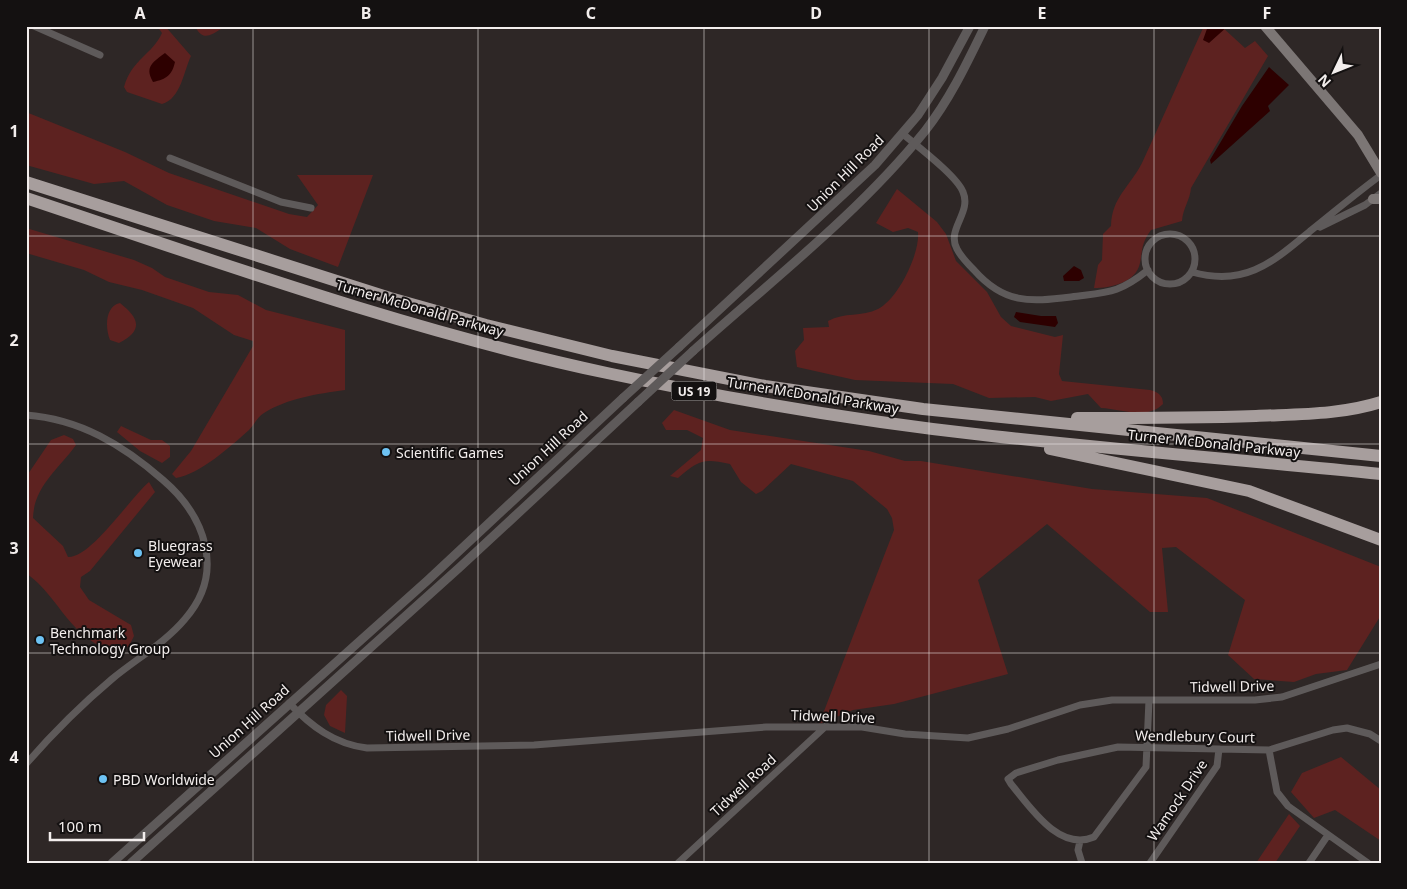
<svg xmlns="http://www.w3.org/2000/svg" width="1407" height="889" font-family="'Noto Sans',sans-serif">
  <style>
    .green { fill: #5d2220 }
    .water { fill: #2d0000 }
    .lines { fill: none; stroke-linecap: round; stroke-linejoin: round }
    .minor { stroke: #5e5a5a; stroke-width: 7 }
    .tertiary { stroke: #5e5a5a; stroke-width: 9 }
    .secondary { stroke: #7c7675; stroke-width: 10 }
    .motorway { stroke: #a79e9d; stroke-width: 12 }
    .tertiary-bridge { stroke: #5e5a5a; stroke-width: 9 }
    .grid { fill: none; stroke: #f3eeed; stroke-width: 1; stroke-opacity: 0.55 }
    .poi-dot { fill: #6dc2f3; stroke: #141111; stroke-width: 2 }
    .labels { text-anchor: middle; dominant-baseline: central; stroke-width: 4; stroke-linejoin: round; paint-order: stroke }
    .shield { fill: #141111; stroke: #b0acab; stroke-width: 1 }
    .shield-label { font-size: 12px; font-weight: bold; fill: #f3eeed }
    .street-label { font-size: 14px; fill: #f3eeed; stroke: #141111 }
    .poi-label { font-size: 14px; fill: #f3eeed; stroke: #141111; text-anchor: start }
    .neatline { fill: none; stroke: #f3eeed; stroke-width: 2 }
    .grid-label { font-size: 16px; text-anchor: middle; font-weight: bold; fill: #f3eeed }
  </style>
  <rect width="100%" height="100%" fill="#2e2726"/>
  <path class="green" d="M157,26H165L191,56C184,70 181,99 162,104L127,92L124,87C132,59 152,55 162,33Z
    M195,26H221V29C210,36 202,41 195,26Z
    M1204,26H1221L1245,48L1255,41L1268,56L1191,188C1190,200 1183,208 1182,221L1151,230C1141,244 1143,248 1140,263C1136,283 1110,288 1094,288L1098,265L1102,260L1103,234L1111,226C1112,197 1129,188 1142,163C1163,117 1183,72 1204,26Z
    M26,112L125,152L169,173L289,214L307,217L318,205L297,175H373L338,267L290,249L256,228L214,221L167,205L124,181L94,184L26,165Z
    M897,189L937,222L946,234L956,261L987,292L1001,317L1011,326L1055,337L1063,335L1059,374L1062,381L1150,390C1158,392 1163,395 1163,404C1147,420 1121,409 1101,408L1088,394L1051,401L1035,397L989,398L953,384L855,380L797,367L795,351L804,340L803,328L829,327L828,321C844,312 862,317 878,309C898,299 920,254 918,232L908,228L893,232L876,223Z
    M26,228L134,260L152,268L165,277L209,292L238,295L266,310L345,330V390C317,394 288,398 264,413C258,416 254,425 249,430C230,447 200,474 176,478L172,474L191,451L253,346V341L234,335L193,308L142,290L109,282L84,270L26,253Z
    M120,303C139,318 144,330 119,343L110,340C105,328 105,306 120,303Z
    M674,410L730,430L869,451L905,461H921L1092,489L1207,498L1381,567V615L1347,670L1316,674L1294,682L1254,679L1228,655L1245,600L1176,547L1162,548L1168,612H1150L1047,524L978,580L1008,674L894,704L853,710L819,724L894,530L892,518L887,509L853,481L791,464L762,491L756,494L741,482L730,464C703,458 699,460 678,478L670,476L701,450L703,438L687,430H666L662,423Z
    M121,426L151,440H162L170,446V457L162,463L140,451L117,432Z
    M64,435L73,439L76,445C59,469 34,486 33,518L63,546L68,557C91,558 130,498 149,482L155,492L90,571L81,577L80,587L89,600L131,625L134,636L129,646L117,652C69,640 61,598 26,573V477L51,440Z
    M341,690L347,696L345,733L330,726L324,715L326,705Z
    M1341,757L1381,790V841L1335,810L1314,818L1291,792L1302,773Z
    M1289,814L1300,826L1275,863H1256Z"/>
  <path class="water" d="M1208,26H1228L1209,43L1203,40Z
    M165,53L175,62C172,75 167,79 153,82C144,67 153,62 165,53Z
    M1269,67L1289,85L1268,106L1270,111L1211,164L1210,160L1242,106Z
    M1074,266L1081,270L1084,278L1079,281H1064L1063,276Z
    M1016,312L1041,316H1056L1058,323L1055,327L1020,322L1014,317Z"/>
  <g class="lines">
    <path class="minor" d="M34,26L100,55
      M903,134C917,146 957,176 963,192C972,213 946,229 957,249C961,257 968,264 974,270C1004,304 1029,302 1071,297C1108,292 1118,294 1148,270
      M170,158L281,202L311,208
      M1320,227L1365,205L1381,193
      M1145 259a25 25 0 1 1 50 0a25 25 0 1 1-50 0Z
      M1192,272C1247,288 1275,260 1314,228C1336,210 1358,192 1381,175
      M26,415C80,419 123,445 163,480C205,516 226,572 185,619C165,643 136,659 112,679C81,705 53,733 26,764
      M1149,700L1146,767L1094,837C1059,852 1030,807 1011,784L1008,779L1016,773L1058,760L1118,747L1269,750L1333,730L1347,728L1370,734L1381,741
      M289,703C311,726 334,744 367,748L534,745L766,727H862L905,734L968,738L1008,729L1080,705L1112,700H1255L1282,697L1381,664
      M1269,750L1277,792L1288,806L1368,863
      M1080,841L1078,850L1082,863
      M678,863L826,726
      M1150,863L1217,766L1219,749
      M1309,863L1328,835"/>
    <path class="tertiary" d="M679,347L875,165L918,115L942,78L970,26
      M693,351C772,280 858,214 925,131C950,99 967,63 985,26
      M112,863L428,580L623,398
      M131,863L460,567L638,402"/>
    <path class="secondary" d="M1265,26L1358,135L1381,173
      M1373,199H1381"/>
    <path class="motorway" d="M26,182L390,298L486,325L612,356L765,386L923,409L1381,456
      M26,198C218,262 409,331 607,373C734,400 863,422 992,436C1121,450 1251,461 1381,474
      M1077,418C1137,418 1197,418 1256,416C1299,414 1340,415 1381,402
      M1050,449L1249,491L1381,540"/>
    <path class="tertiary-bridge" d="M623,398L679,347
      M638,402L693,351"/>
  </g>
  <path class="grid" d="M253,26V863M478,26V863M704,26V863M929,26V863M1154,26V863M26,236H1381M26,444H1381M26,653H1381"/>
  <g class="poi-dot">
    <circle cx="386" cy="452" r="5"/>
    <circle cx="138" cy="553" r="5"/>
    <circle cx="40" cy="640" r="5"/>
    <circle cx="103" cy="779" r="5"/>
  </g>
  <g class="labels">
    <rect class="shield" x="671.5" y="381.5" width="45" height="19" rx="4"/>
    <g class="shield-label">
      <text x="694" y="391">US 19</text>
    </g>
    <g class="street-label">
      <text transform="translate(845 173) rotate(-45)">Union Hill Road</text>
      <text transform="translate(420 308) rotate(16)">Turner McDonald Parkway</text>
      <text transform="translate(813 395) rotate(9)">Turner McDonald Parkway</text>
      <text transform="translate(1214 443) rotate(6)">Turner McDonald Parkway</text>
      <text transform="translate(548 448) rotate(-43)">Union Hill Road</text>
      <text transform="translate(1232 686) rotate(-1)">Tidwell Drive</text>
      <text transform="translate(833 716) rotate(2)">Tidwell Drive</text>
      <text transform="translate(249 721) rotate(-42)">Union Hill Road</text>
      <text transform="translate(428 735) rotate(-1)">Tidwell Drive</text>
      <text transform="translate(1195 736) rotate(1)">Wendlebury Court</text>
      <text transform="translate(743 785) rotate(-43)">Tidwell Road</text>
      <text transform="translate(1177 800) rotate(-56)">Wamock Drive</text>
    </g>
    <g class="poi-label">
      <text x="396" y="452">Scientific Games</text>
      <text x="148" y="545">Bluegrass<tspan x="148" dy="16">Eyewear</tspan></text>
      <text x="50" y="632">Benchmark<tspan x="50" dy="16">Technology Group</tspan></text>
      <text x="113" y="779">PBD Worldwide</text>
    </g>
  </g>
  <rect width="1407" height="889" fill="none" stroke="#141111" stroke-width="55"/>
  <g transform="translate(1334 72) rotate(227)" stroke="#141111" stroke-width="4" paint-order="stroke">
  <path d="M0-4L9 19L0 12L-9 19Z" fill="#f3eeed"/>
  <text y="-8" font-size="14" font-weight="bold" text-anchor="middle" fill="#f3eeed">N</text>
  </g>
  <path d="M50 832v8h94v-8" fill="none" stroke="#f3eeed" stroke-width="2.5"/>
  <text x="58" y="832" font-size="15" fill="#f3eeed" stroke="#141111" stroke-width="4" paint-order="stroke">100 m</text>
  <rect x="28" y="28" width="1352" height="834" class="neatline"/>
  <g class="grid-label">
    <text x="140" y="19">A</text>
    <text x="366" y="19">B</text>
    <text x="591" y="19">C</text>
    <text x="816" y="19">D</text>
    <text x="1042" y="19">E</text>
    <text x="1267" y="19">F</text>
    <text x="14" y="137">1</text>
    <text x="14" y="346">2</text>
    <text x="14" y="554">3</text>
    <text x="14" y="763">4</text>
  </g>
</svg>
